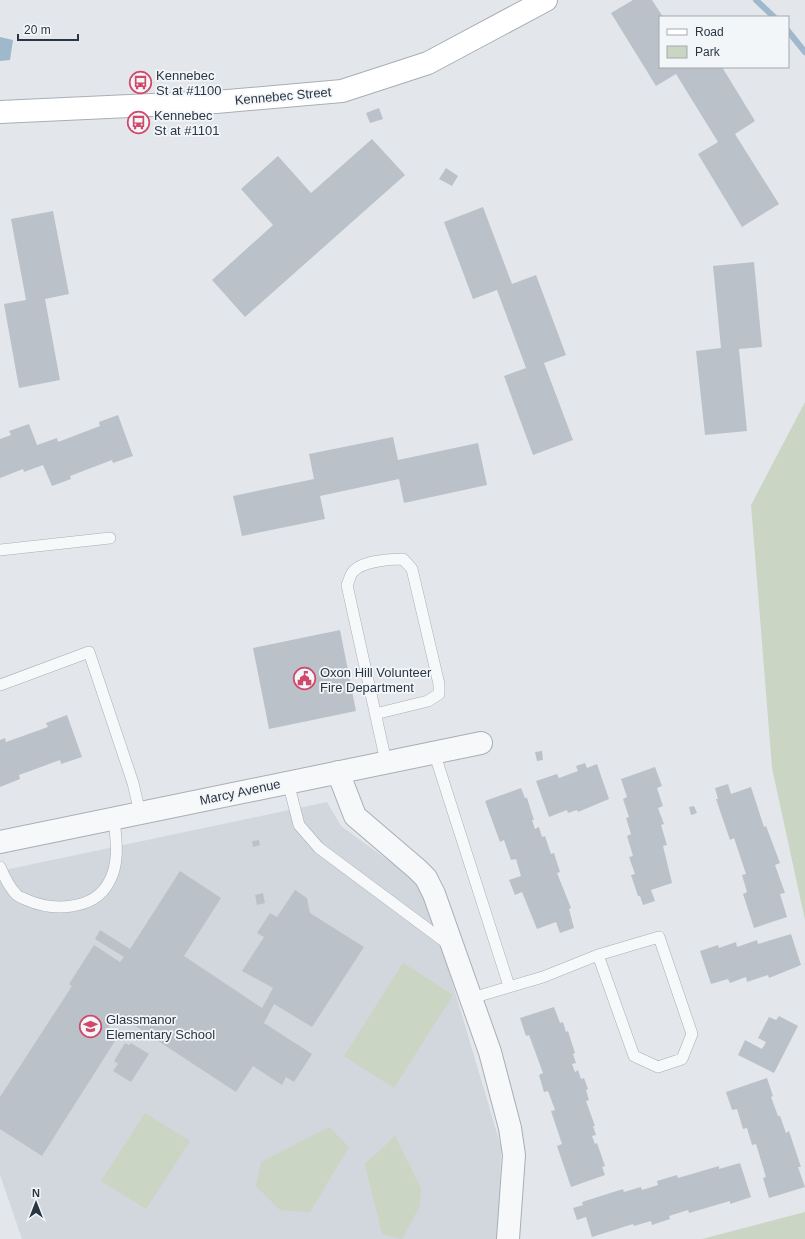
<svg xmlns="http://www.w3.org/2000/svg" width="805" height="1239" font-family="Helvetica,sans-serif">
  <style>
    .built { fill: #d1d7dd }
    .green { fill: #cad5c4 }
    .water { fill: #9fb8cb }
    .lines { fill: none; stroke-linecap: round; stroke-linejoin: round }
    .stream { stroke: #9fb8cb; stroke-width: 6 }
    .building { fill: #bac1c9 }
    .lane-casing { stroke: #a8aeb6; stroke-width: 12 }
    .street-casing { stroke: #a8aeb6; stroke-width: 24 }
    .secondary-casing { stroke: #a8aeb6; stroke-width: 24 }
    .lane { stroke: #f6f8f9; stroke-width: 11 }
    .street { stroke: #f6f8f9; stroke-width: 22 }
    .secondary { stroke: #fff; stroke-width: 22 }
    .labels { text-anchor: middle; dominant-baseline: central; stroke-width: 3.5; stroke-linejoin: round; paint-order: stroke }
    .poi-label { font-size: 13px; fill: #2b3644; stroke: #f3f6f9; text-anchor: start }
    .street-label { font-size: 13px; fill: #2b3644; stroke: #f3f6f9 }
  </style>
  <rect width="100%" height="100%" fill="#e3e7eb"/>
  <path class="built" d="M327,802L341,826L411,877L430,907L501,1147L499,1239H22L0,1175V871Z"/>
  <path class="green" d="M805,402V920L772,768L751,505Z
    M403,963L453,995L394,1088L344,1056Z
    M145,1113L190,1141L146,1209L101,1181Z
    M329,1127L349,1147L310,1212L280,1210L256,1186L261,1162Z
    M395,1136L421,1188L420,1206L402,1239L382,1234L365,1164Z
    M805,1212V1239H702Z"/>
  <path class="water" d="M0,37L13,40L10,60L0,61Z"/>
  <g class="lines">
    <path class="stream" d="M756,0L774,17
      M788,31L805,52"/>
  </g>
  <path class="building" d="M633,0H652L663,17H660V67H722L755,121L735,134L779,204L742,227L698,154L718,142L676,74L656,86L611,13Z
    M379,108L383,119L370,123L366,113Z
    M372,139L405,175L245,317L212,280L273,225L241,189L278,156L311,193Z
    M446,168L458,176L452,186L439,179Z
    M483,207L512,284L536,275L566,355L544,363L573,440L533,455L504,376L526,368L497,290L473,299L444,222Z
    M53,211L69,294L45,299L60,380L19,388L4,304L26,300L11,219Z
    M754,262L762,347L739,349L747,431L705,435L696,351L721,348L713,266Z
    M118,415L133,456L113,463L112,460L70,476L71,479L52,486L43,465L24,472L23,469L0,478V439L11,435L9,431L29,424L37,445L57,438L58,442L100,426L99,422Z
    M393,437L398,460L478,443L487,485L404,503L399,479L320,496L325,519L242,536L233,496L314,479L309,454Z
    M340,630L356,711L269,729L253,648Z
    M67,715L82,757L61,764L60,760L19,775L20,779L0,787V740L5,738L6,742L48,727L46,723Z
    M542,751L543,760L537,761L535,752Z
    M585,763L587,768L597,764L609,799L578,812L577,810L568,813L567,810L549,817L536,781L557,774L559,778L578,771L576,766Z
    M655,767L662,786L657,788L663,806L658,808L664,824L661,825L667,845L663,846L672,883L651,890L655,901L643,905L640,896H638L631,875L635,874L629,857L633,856L627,836L631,834L626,818L629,817L623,799L627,797L621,779Z
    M728,784L731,794L751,787L764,827L766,826L780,863L775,865L785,893L780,894L787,917L754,928L743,894L747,892L742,875L746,874L734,838L730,840L716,799H718L715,788Z
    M521,788L525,798H527L534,820H532L535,829L539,827L542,837L545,836L551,854L554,853L560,872L557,873L571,908L569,909L574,928L560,933L556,922L537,929L522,892L515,895L509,880L521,876L516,859L511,860L504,840L500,842L485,801Z
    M694,806L697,813L691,815L689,807Z
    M259,840L260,845L253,847L252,841Z
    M180,871L221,898L184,956L262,1008L273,988L242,971L264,937L257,933L270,913L277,917L295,890L307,898L310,913L364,947L312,1027L274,1004L264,1023L312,1054L294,1082L286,1077L282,1085L253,1066L236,1092L117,1014L105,1034L115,1041L42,1156L0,1129V1097L72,986L69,984L94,945L120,962L124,957L95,939L100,930L130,949Z
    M263,893L265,903L257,905L255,895Z
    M791,934L801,965L769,978L768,975L747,982L746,977L730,983L728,979L711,984L700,951L718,945L719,948L736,942L737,947L757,940L758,944Z
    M554,1007L560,1023L563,1022L566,1032L568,1031L575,1053L573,1054L576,1063L572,1064L575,1072L578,1070L581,1079L584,1078L588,1089L586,1090L589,1100L586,1101L595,1126H593L596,1135L592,1136L595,1144L597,1143L605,1166L602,1167L605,1175L571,1187L557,1146L562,1144L551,1111L555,1110L548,1091L544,1092L539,1075L543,1073L529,1035L526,1036L520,1018Z
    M779,1016L798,1026L774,1073L738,1055L745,1040L762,1049L766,1042L758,1038L769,1017L776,1020Z
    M125,1043L129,1045L131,1043L149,1054L131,1082L113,1071L118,1064L114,1061Z
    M767,1078L773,1096L771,1097L778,1116H780L786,1133L789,1131L801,1167H798L805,1187L769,1198L763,1178L766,1177L756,1144L752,1145L747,1128L743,1129L737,1109L732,1110L726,1092Z
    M740,1163L751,1197L730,1204V1201L689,1213L688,1210L669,1216L670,1219L652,1225L651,1221L634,1226L633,1224L592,1237L586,1217L577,1220L573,1208L583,1205L582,1202L623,1189L624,1192L641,1187L642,1190L658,1185L657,1181L677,1175L678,1178L719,1166V1169Z"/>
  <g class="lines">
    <defs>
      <path id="lane" d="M0,550L110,538
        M0,685L89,652L133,783L140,813
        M375,714L428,701L439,694V684L412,569L403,559C390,559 360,561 352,573C350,576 349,581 347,585L386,762
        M434,752L509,986
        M288,782L299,825L319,848L448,944
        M0,867C4,876 9,887 16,894C18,897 23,898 27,900C52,911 94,911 109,882C120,863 116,839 114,819
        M659,937L692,1034L682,1059L658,1067L634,1056L598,955Z
        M472,998L543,977L598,955"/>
      <path id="street" d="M338,772L355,816L417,869L426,878L434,894L490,1052L510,1128L514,1155L508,1239
        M0,842L481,743"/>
      <path id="secondary" d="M0,112L216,102L342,91L428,63L546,0"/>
    </defs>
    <use href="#lane" class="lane-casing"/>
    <use href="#street" class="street-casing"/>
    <use href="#secondary" class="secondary-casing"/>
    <use href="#lane" class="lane"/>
    <use href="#street" class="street"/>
    <use href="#secondary" class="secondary"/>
  </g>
  <defs>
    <symbol id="bus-ring" viewBox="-11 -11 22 22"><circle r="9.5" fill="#f3f6f9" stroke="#d0496a" stroke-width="1.5"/><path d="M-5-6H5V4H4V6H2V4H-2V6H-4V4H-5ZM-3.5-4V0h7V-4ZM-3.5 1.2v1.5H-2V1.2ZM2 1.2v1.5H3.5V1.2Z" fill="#d0496a"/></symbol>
    <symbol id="civic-ring" viewBox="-11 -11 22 22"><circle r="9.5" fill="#f3f6f9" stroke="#d0496a" stroke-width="1.5"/><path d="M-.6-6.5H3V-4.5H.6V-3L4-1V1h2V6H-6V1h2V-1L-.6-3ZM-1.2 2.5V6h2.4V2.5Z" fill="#d0496a"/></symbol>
    <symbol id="school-ring" viewBox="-11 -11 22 22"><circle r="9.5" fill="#f3f6f9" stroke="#d0496a" stroke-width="1.5"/><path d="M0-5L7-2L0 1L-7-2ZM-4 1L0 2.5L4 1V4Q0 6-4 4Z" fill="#d0496a"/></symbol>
  </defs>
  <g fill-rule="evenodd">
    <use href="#bus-ring" x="128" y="70" width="25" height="25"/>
    <use href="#bus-ring" x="126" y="110" width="25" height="25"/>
    <use href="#civic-ring" x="292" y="666" width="25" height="25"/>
    <use href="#school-ring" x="78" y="1014" width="25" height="25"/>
  </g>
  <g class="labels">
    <g class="poi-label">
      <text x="156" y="75">Kennebec<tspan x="156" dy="15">St at #1100</tspan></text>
      <text x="154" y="115">Kennebec<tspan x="154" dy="15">St at #1101</tspan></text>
      <text x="320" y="672">Oxon Hill Volunteer<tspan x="320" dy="15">Fire Department</tspan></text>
      <text x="106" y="1019">Glassmanor<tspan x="106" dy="15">Elementary School</tspan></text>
    </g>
    <g class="street-label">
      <text transform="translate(283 96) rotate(-5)">Kennebec Street</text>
      <text transform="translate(240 792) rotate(-12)">Marcy Avenue</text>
    </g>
  </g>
  <rect x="659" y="16" width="130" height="52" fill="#f3f6f9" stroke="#a3a9b1"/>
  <rect x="667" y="29" width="20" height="6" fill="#ffffff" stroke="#a3a9b1"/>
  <text x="695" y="36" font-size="12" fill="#2b3644">Road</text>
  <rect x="667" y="46" width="20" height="12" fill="#cad5c4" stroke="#a3a9b1"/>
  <text x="695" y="56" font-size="12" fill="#2b3644">Park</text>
  <g transform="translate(36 1203)" stroke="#f3f6f9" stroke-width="3" paint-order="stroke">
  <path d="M0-3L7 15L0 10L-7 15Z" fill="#2b3644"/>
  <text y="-6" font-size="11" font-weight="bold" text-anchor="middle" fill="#2b3644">N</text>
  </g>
  <path d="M18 34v6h60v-6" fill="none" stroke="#2b3644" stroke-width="2"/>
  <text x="24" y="34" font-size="12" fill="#2b3644" stroke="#f3f6f9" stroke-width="3" paint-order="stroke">20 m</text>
</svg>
